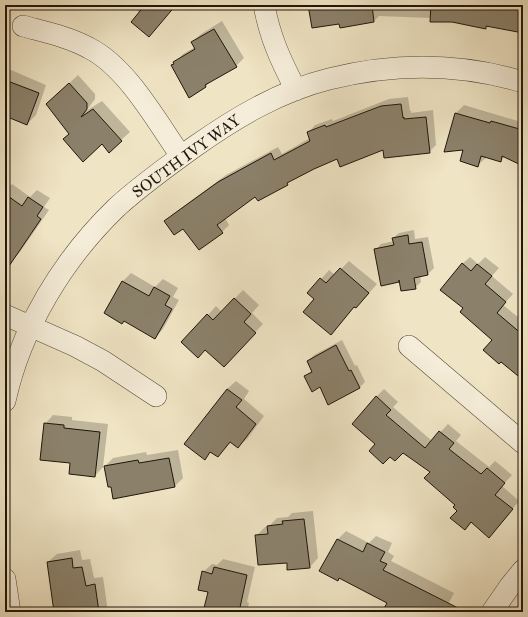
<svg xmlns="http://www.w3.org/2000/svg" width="528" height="617" font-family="'IM FELL Great Primer',serif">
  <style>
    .shadow { fill: #0003 }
    .building { fill: #8b816b; stroke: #1f160a }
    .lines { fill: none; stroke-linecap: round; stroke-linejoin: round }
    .minor-casing { stroke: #534a38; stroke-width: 22 }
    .minor { stroke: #f5edd9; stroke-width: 21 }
    .labels { text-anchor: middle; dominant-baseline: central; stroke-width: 3.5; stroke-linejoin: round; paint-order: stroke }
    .street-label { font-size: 16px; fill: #1f160a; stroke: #f5edd9 }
  </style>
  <rect width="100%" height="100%" fill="#efe4c4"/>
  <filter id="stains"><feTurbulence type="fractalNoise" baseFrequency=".005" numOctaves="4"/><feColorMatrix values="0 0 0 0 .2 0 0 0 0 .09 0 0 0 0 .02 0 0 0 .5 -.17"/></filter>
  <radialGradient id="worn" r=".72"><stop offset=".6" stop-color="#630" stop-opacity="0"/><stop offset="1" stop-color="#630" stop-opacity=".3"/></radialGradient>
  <path class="shadow" d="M131,5H176L140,13Z
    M309,5H523V31L488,25L485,28L431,18L379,16L374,21L340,27V22Z
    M222,21L244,58L236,66L212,80L206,86L189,97L173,65L183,54L195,47L192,42L201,34Z
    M11,70L46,85L36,115L27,124L5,115V73L7,74Z
    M78,75L95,94V99L86,111L102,101L130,132L109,151L103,143L70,133L56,96Z
    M408,97L410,111H411V113L433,110L436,145L429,152L384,148L337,158L292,179L287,184L256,195L225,218L229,225L222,232L199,249L183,228L165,221L173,214L226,175L278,147L282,154L310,138L308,133L315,125L332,119L333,121L389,99Z
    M464,105L521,122L523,120V165L505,156L501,161L487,157L478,165L465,149L456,113Z
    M12,184L30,197L37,190L50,198L44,207L49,210L20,252L12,261L5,256V191Z
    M414,230L415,239L428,237L434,268L428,274L420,275L421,282L415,288L400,280L399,281L375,250L381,244L394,241L393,238L399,233Z
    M470,257L478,264L485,257L499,268L492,276L513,294L503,305L523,321V379L501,361L493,340L464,308L462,264Z
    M349,261L377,284L364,299H316L309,293L329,270L335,275Z
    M131,273L155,287L163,279L178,288L173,297L179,300L163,329L155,338L124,320L122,282Z
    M243,290L259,305L252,313L263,324L232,357L208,315L216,306L222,312Z
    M342,340L355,366L357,365L365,382L360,387L328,403L320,386L305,376L313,370L308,361L314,355Z
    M236,381L249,391L244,399L264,416L247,439L238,447L231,442L218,456L212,451L204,458L186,444L227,389Z
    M384,389L398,402L393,407L432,441L448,424L461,435L456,441L475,456L489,467L495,461L512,475L502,486L519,501L496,529L472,522L465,529L457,505L431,471L403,452L376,444V397Z
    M53,415L72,417V420L108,424L103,467L95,476L71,462L45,424Z
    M178,450L183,478L174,487L112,485L105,466L113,458L146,452L147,455Z
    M313,511L318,558L310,567L288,562L256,536L265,527H268L277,518L288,517L292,513Z
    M346,531L369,543L376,536L392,543L388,552L394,556L391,561L454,593L444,612H383L388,602L340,578L338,580L337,540Z
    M80,550L82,560L90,559L94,578L103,577L108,612H55L48,562L57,554Z
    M223,559L255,567L247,602L249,603L247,612H204L209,592L203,572L212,564L217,565Z"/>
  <path class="building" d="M145,5H176L149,37L131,22Z
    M308,5H372L374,22L340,28L339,24L312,28Z
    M431,5H523V33L486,26V29L452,22H430Z
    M214,29L237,67L205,85L206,87L189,98L171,65L174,64L173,62L195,49L191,42Z
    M5,80L39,93L27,125L5,116Z
    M69,83L87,103V109L81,117L93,109L122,141L109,153L102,144L83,162L63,139L69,134L46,104Z
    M401,104L403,118L404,117V119L426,117L430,153L384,158L383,150L340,167L337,159L314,169L287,183L288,185L258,201L255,197L217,225L223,233L199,250L183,229L174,235L164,221L218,182L271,153L274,160L310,141L307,132L325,125L326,127L381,106Z
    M455,113L490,123L491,121L523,130V166L502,156L501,162L481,156L478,167L460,161L463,150L444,152Z
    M5,194L22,206L28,197L43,207L37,216L41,219L5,272Z
    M408,235L409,244L422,242L428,275L414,278L416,289L401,291L399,280V282L381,286L374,249L394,245L392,238Z
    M462,263L471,271L477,264L492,276L485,284L506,302L497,313L523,335V380L501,362L499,364L483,350L492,340L460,312L463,308L440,290Z
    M340,268L369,293L356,308L354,307L331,335L303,312L314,299L307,293L320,278L326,283Z
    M122,281L149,296L154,287L170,296L165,305L172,309L155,339L124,321L122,324L104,313Z
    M234,298L251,314L244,322L256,333L224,367L205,350L198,358L181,342L207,314L213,320Z
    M336,345L349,371L351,370L360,388L328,405L320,387L312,392L304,376L312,372L307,361Z
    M227,389L242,400L236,407L256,424L238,448L230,442L218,457L210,452L205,460L184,444Z
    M376,396L391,410L386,415L425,448L439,431L454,443L449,449L468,464L481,474L487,468L505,483L495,495L513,509L489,538L471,522L465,530L450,518L457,511L453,507L455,505L424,478L430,472L403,453L395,461L390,457L383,464L369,451L375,444L352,424Z
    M44,423L64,425V428L100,432L95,477L69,474L70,463L40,460Z
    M169,458L175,487L113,499L111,487H108L104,466L138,460L139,463Z
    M304,519L310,568L287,570V563L258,565L255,535L268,534L267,526L283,524L282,521Z
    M337,539L363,552L367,543L385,552L380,561L387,564L383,570L466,612H382L387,603L339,578L338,581L319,571Z
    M72,558L73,568L82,567L86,586L95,584L99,612H54L47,562Z
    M214,567L247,575L239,612H203L208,592L198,590L202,571L212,574Z"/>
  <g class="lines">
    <defs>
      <path id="minor" d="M264,5C270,38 281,61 296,90
        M23,26C45,32 69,37 89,48C127,67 157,122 181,156
        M5,315L75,346L103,361L156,396
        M409,346L523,443
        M5,401C21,328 63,259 117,207C141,185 168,166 194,147C235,118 280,91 329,79C393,63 460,63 523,82
        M5,579L10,612
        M492,612L510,586L523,570"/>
    </defs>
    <use href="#minor" class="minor-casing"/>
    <use href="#minor" class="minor"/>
  </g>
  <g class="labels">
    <g class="street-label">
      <text transform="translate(186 156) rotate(-36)">SOUTH IVY WAY</text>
    </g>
  </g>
  <rect width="528" height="617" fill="none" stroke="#efe4c4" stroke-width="20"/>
  <rect x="6" y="6" width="516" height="605" fill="none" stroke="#1f160a" stroke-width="2"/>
  <rect x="10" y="10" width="508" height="597" fill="none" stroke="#1f160a"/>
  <rect width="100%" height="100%" filter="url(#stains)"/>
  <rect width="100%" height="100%" fill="url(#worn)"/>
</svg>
